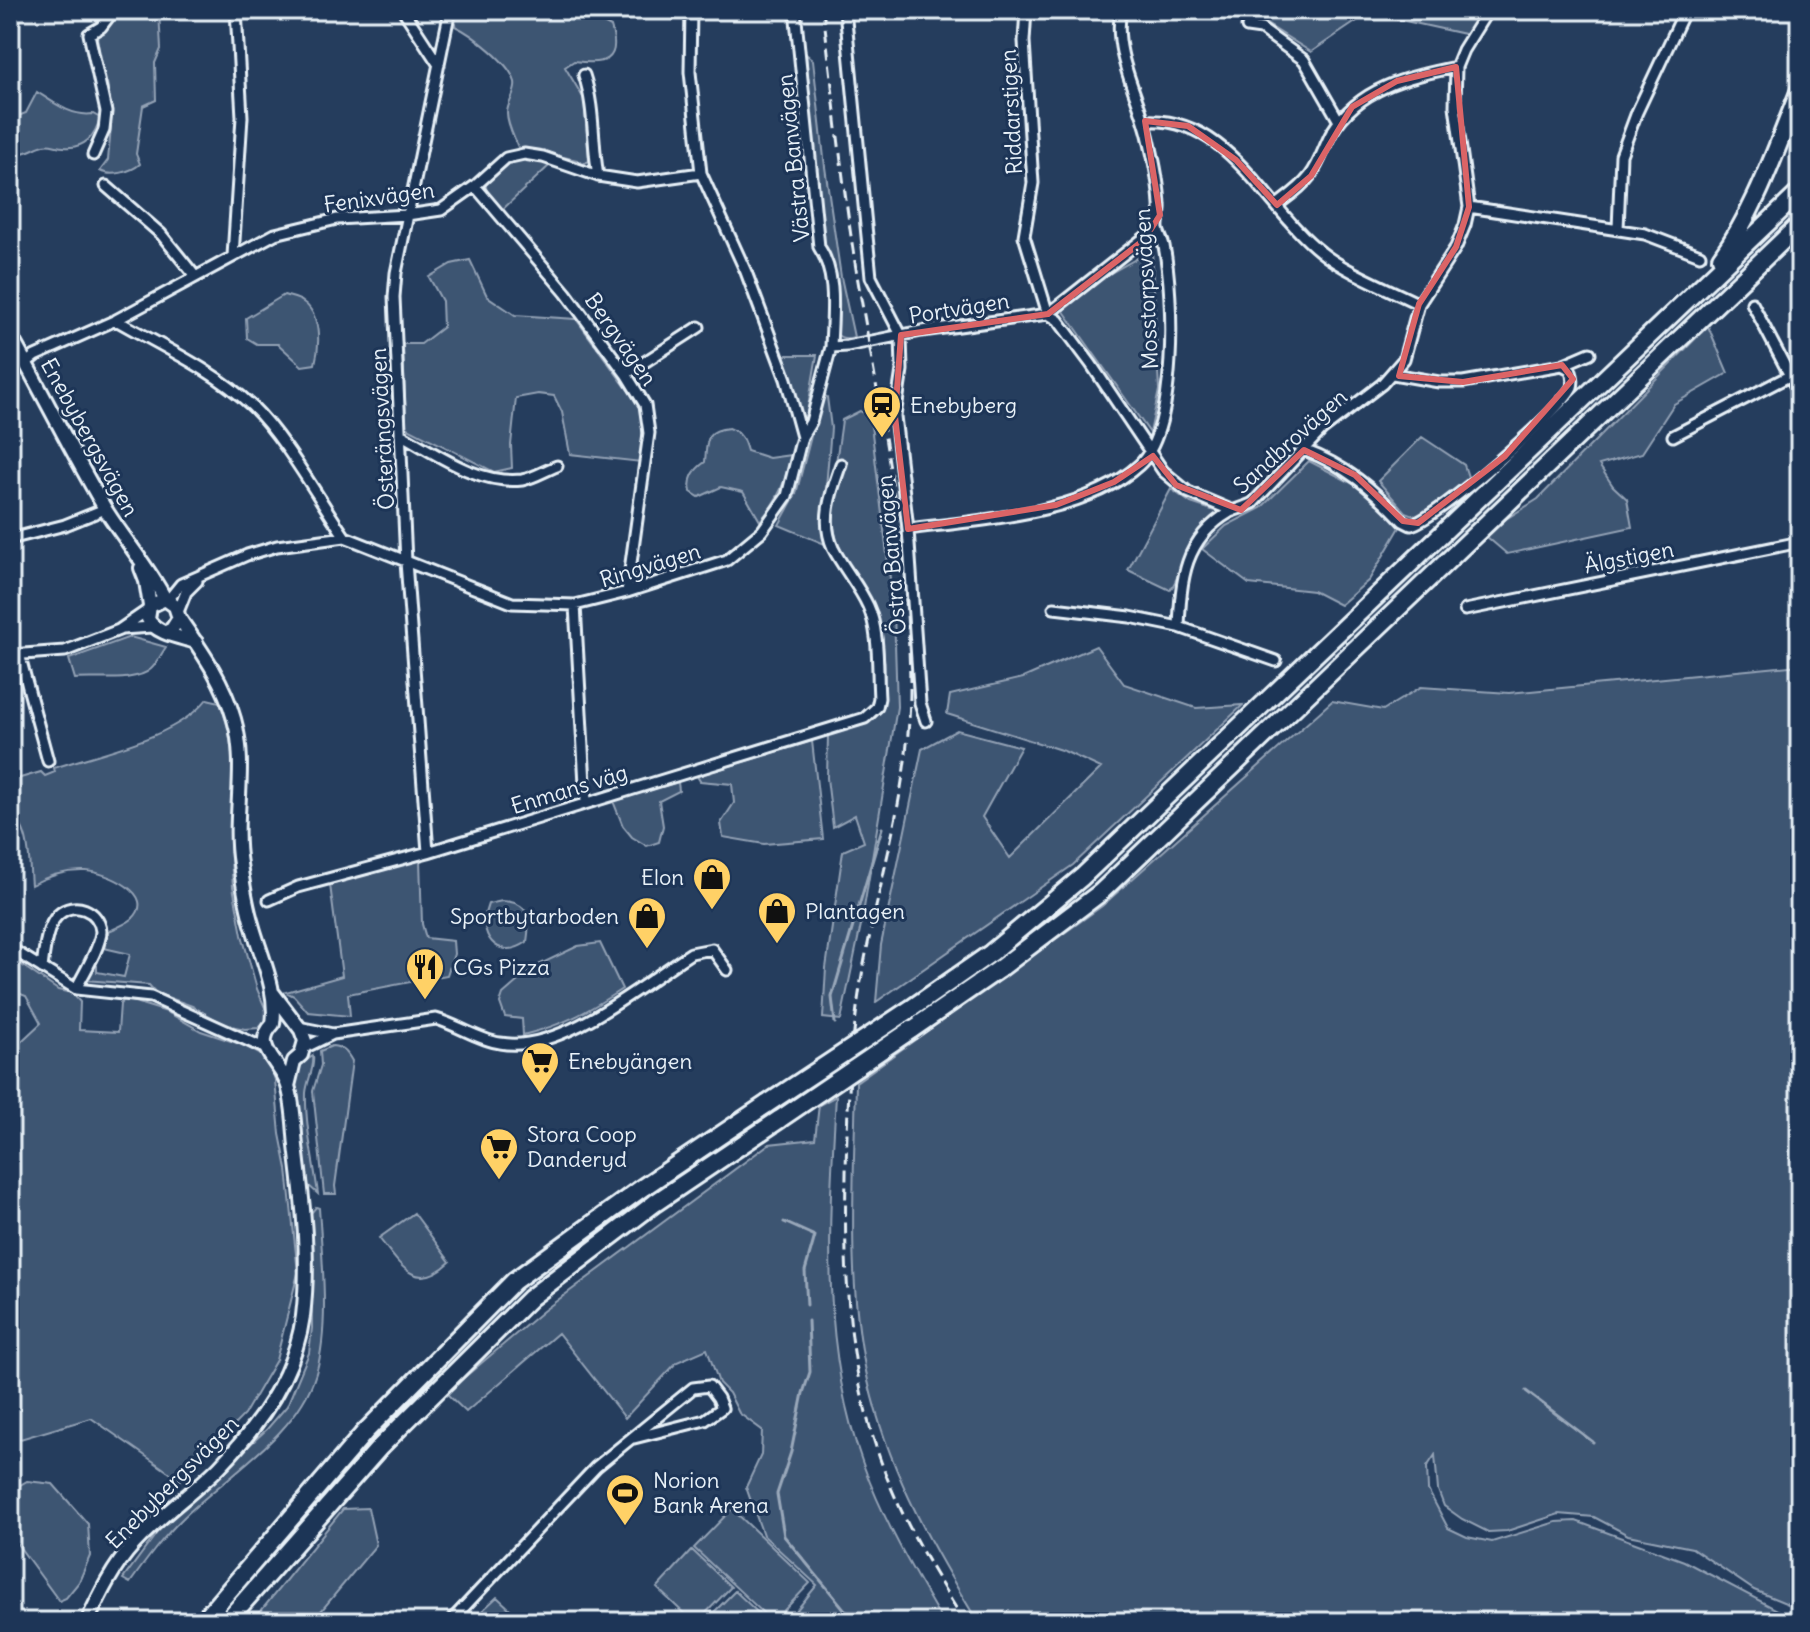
<svg xmlns="http://www.w3.org/2000/svg" width="1810" height="1632" font-family="Delius,sans-serif">
  <style>
    .green { fill: #3e5472; stroke: #93a2b5; stroke-width: 2 }
    .lines { fill: none; stroke-linecap: round; stroke-linejoin: round }
    .stream { stroke: #99a8ba; stroke-width: 3 }
    .street-casing { stroke: #e8f1f8; stroke-width: 15 }
    .secondary-casing { stroke: #e8f1f8; stroke-width: 18 }
    .highway-casing { stroke: #e8f1f8; stroke-width: 22 }
    .street { stroke: #1d3557; stroke-width: 9 }
    .secondary { stroke: #1d3557; stroke-width: 12 }
    .highway { stroke: #1d3557; stroke-width: 16 }
    .rail { stroke: #e8f1f8; stroke-width: 3; stroke-dasharray: 12 6; stroke-linecap: butt }
    .highway-bridge-casing { stroke: #e8f1f8; stroke-width: 22; stroke-linecap: butt }
    .highway-bridge { stroke: #1d3557; stroke-width: 16 }
    .marked { fill: none; stroke: #db6466; stroke-width: 6; stroke-linejoin: round }
    .labels { text-anchor: middle; dominant-baseline: central; stroke-width: 6; stroke-linejoin: round; paint-order: stroke }
    .street-label { font-size: 22px; fill: #e8f1f8; stroke: #1d3557 }
    .poi-label { font-size: 22px; fill: #e8f1f8; stroke: #1d3557; text-anchor: start }
  </style>
  <rect width="100%" height="100%" fill="#253d5d"/>
  <filter id="ink" filterUnits="userSpaceOnUse"><feTurbulence type="fractalNoise" baseFrequency=".0125" numOctaves="2"/><feDisplacementMap in="SourceGraphic" scale="16" xChannelSelector="R" yChannelSelector="G"/><feConvolveMatrix kernelMatrix="1 2 1 2 8 2 1 2 1" color-interpolation-filters="sRGB"/></filter>
  <g filter="url(#ink)">
    <path class="green" d="M120,10H159L161,49L155,63L156,100L143,106L136,154L140,164C131,172 111,177 100,171L108,160L110,138L112,108L107,83L103,80L97,37Z
      M457,10H591L592,17L611,27C622,62 604,65 574,61L565,67L584,99L589,161L583,164L577,160L531,150H519C515,139 507,125 507,113C507,102 517,94 515,82C510,63 472,34 455,26Z
      M1259,10H1484L1469,35L1369,13L1311,52L1265,23Z
      M806,54L813,60L825,167L841,277L854,337C838,342 834,332 830,318Z
      M37,92C54,103 72,117 93,114L100,118C95,136 84,149 64,147C57,147 50,143 44,145C32,148 29,154 14,154L10,146V119L26,113Z
      M519,160H531L550,165L502,210L488,197L485,182L510,162Z
      M1152,250L1159,390L1150,433L1063,310L1093,283Z
      M470,260L487,296L515,315L576,319L636,401L643,415L641,462L570,454L562,412L554,396L538,394L516,398L511,445L512,468L494,472L406,427L403,344H421L443,327L442,301L429,277L451,264Z
      M284,295C289,297 298,298 303,302C321,314 320,345 315,364L302,366L278,344H257L247,338L246,318Z
      M1708,326L1728,373L1674,404L1642,453L1599,465L1613,486L1627,499L1632,527L1507,554L1487,537L1506,519L1538,499Z
      M784,355H817L807,413L801,420Z
      M822,394L827,397L831,428L824,511L827,545L779,525L796,494Z
      M860,411L870,417L894,611L897,707L862,920L841,1020L823,1018L826,968L843,851L864,842L855,815L833,827L827,778L828,735L873,720C893,703 884,623 872,601C861,579 842,561 836,537C827,503 838,454 842,420Z
      M729,428C741,432 744,440 747,451L769,458L791,455C786,481 778,501 760,521L743,492L721,487L699,497L691,492C688,478 694,470 705,462C707,440 705,430 729,428Z
      M1422,437L1464,465L1470,483L1418,517L1405,512L1378,481Z
      M1309,461L1369,492L1402,524L1369,580L1340,605L1313,591L1249,584L1202,549L1226,526L1261,508Z
      M1171,489L1191,503L1221,513V517C1205,530 1190,542 1182,561C1178,573 1178,580 1170,590L1128,570Z
      M130,637L166,647C161,654 157,664 151,669C136,683 95,677 75,679L69,659Z
      M1096,646L1124,684L1196,708L1243,705L1073,865L876,1002L881,945L922,749L957,730L1021,747L982,817L1010,858L1101,768L1064,751L947,714L950,695L1023,678Z
      M1800,665V1609L1754,1590L1692,1548L1628,1535L1594,1517L1559,1514L1507,1531L1488,1532L1462,1519L1444,1506L1438,1490L1435,1455L1427,1467L1428,1490L1448,1528L1467,1537L1492,1542L1556,1522L1576,1521L1684,1561L1800,1622H978C934,1551 893,1478 872,1397C845,1296 854,1186 856,1082L1102,906L1332,701L1383,710L1421,687L1509,693Z
      M207,699L220,702L229,731L233,759L230,845L233,886L242,935L257,989L269,1017L259,1028L245,1029L226,1025L192,1006L156,993L149,985L85,980L92,966H97V972L124,977L130,954L104,948L109,931C116,928 126,924 132,919C159,894 105,872 86,871C67,870 47,876 31,885C29,865 31,825 10,815V781L41,772L45,776L55,772L54,768C102,752 176,738 207,699Z
      M812,741L823,839L764,844L723,837L721,823L734,803L732,784L700,781L697,776Z
      M678,782L679,791L659,801L663,826L659,842L647,846L632,837L623,826L613,801Z
      M420,859L422,924L426,938L453,941L454,954L447,975L348,994L350,1016L308,1012L294,996L286,992L342,976L330,885Z
      M502,901C529,902 531,917 527,942C497,963 476,933 488,904Z
      M600,943L622,989C585,1013 566,1024 523,1035L522,1019L505,1017L500,1003L503,994L534,967L578,946Z
      M10,957L58,990L72,993L80,1002L79,1030L118,1032L120,1004L125,999L167,1012L201,1031L243,1045L268,1059L275,1080L280,1134L287,1169L298,1273L276,1360L244,1415L180,1480L91,1418L17,1440L10,1437V1052L41,1023L26,996L10,990Z
      M332,1046C343,1047 347,1052 352,1061L335,1186L336,1194H324L313,1091L321,1065L320,1051Z
      M313,1056C315,1068 307,1080 306,1093C305,1126 314,1162 318,1194L308,1185L295,1086L299,1065Z
      M836,1096C829,1218 820,1347 863,1464C883,1520 913,1571 943,1622H787L817,1585L763,1535L746,1487L761,1455L762,1430L739,1413L729,1393L719,1383L707,1349L677,1362L625,1418L558,1333L466,1412L446,1393L543,1311L769,1144L815,1139L819,1105Z
      M316,1207L319,1208C322,1257 330,1327 316,1373C298,1434 227,1475 184,1517C163,1537 147,1559 130,1583L123,1579L162,1526L267,1429L287,1406L309,1353L312,1328L311,1213Z
      M414,1213L450,1262C416,1294 400,1265 379,1238Z
      M27,1481L53,1484L88,1524L90,1556L79,1582L66,1598L59,1601L10,1534V1491Z
      M368,1508L376,1545L312,1622H252L343,1509Z
      M732,1509L810,1583L773,1622L694,1548Z
      M692,1550L731,1587L697,1622H693L657,1588Z
      M735,1591L768,1622H722L713,1613Z
      M497,1597L524,1622H470Z"/>
    <g class="lines">
      <path class="stream" d="M835,1023L832,997L882,828
        M784,1222L815,1236L805,1271L807,1305
        M808,1321L810,1372L803,1393L791,1452L777,1494L784,1536L855,1622
        M1526,1391L1593,1442"/>
      <defs>
        <path id="street" d="M403,10L439,65
          M795,10L819,247C838,275 832,314 831,347
          M845,10L871,277L901,335L902,370L895,416L908,529L920,703L926,721
          M1026,10L1024,41L1033,183L1024,236L1048,314L1058,320L1091,364L1163,471L1188,492L1233,511
          M1247,27L1261,29L1304,60L1339,121
          M584,75C595,108 592,142 598,176
          M1145,121C1228,115 1265,208 1321,252C1344,271 1391,290 1419,304
          M93,155L104,130L106,112L89,34L101,27L114,10
          M106,186L161,234L195,276
          M475,186L566,293L626,374L645,405L649,433L627,592
          M1277,205C1289,196 1301,188 1310,176C1320,163 1324,146 1332,132C1359,87 1408,77 1456,67
          M1469,207L1645,234L1700,255
          M1618,229L1621,155L1637,112L1685,10
          M233,256L242,117L236,10
          M1752,303L1800,395
          M116,320C161,346 214,370 252,406C285,438 318,498 345,537
          M26,363L35,356L116,320L275,234L337,219L407,215L441,210L475,186L506,158L524,154L543,157L598,176L637,182L701,173
          M1562,365L1590,353
          M626,374L699,327
          M10,378L14,375
          M400,434C437,454 478,485 522,480C534,478 546,470 557,466
          M1673,436L1789,376
          M802,437L811,422L831,347L847,346L922,331L1048,314L1158,227
          M1304,450C1345,465 1373,489 1403,521L1411,525C1436,519 1561,411 1572,387C1574,381 1572,374 1570,369L1562,365L1463,382H1439L1393,374
          M908,529C978,520 1085,515 1139,465C1178,429 1174,296 1164,246C1163,240 1159,235 1158,229C1157,222 1161,213 1160,205C1159,183 1154,160 1149,139C1140,98 1112,53 1121,10
          M10,539L65,525L105,509
          M168,600L181,584L247,555L277,546L345,537L512,603L575,605L627,592L727,560L762,531L787,496L802,437L786,379L746,272L701,173L690,72L691,10
          M575,605L586,802
          M1054,608L1130,617L1179,627L1276,661
          M1465,610L1800,542
          M178,612L186,592L197,581
          M1179,627C1181,579 1184,539 1230,512C1237,509 1245,507 1253,503L1322,430L1382,384L1404,359L1419,304L1456,247L1465,225L1469,207L1455,106L1456,67L1463,50L1488,10
          M122,629L152,627
          M19,654L48,761
          M10,655L65,651L119,630L148,610
          M428,852L406,562L394,297L396,273L450,10
          M269,900L298,887L428,852L865,718L877,707L879,698C877,670 880,632 868,606C859,586 843,568 833,548C820,520 832,490 841,464
          M10,948L76,989L151,997L264,1048
          M42,968C44,953 46,926 58,915C74,900 99,910 101,931C101,946 83,975 76,989
          M298,1027L333,1034L436,1019C458,1025 478,1040 500,1043C561,1054 641,985 691,953L712,949L727,970
          M304,1048L333,1034
          M450,1622L596,1467L693,1388L709,1386L718,1398L722,1408L705,1420L634,1438"/>
        <path id="secondary" d="M10,335C43,393 73,455 107,512C126,542 149,568 165,599
          M141,568L146,581L150,606
          M166,632L172,629L179,618L175,606L165,599L150,606L148,619C156,634 180,637 196,642
          M273,993L301,1030L305,1041L301,1055L294,1061L288,1086
          M87,1622C100,1594 113,1567 134,1544C160,1515 192,1494 219,1467C260,1425 295,1375 303,1316C310,1259 303,1203 296,1146C294,1127 294,1105 288,1086C282,1063 250,1047 273,1024C278,990 261,957 252,924C246,905 243,884 240,864C232,816 248,767 234,719C223,680 201,650 179,618"/>
        <path id="highway" d="M1721,258C1758,206 1776,148 1800,90
          M909,1010L991,953L1082,877L1800,192
          M911,1030L998,970L1100,893L1800,224
          M202,1622L365,1432L514,1281L642,1188L767,1104
          M226,1622L380,1447L530,1298L655,1203L780,1119"/>
      </defs>
      <use href="#street" class="street-casing"/>
      <use href="#secondary" class="secondary-casing"/>
      <use href="#highway" class="highway-casing"/>
      <use href="#street" class="street"/>
      <use href="#secondary" class="secondary"/>
      <use href="#highway" class="highway"/>
      <path class="rail" d="M823,10C834,100 843,191 858,281C881,414 908,548 910,683C911,782 881,873 863,969C851,1037 847,1106 846,1175C844,1270 847,1362 878,1453C898,1513 931,1569 965,1622"/>
      <defs>
        <path id="highway-bridge" d="M767,1104L909,1010
          M780,1119L911,1030"/>
      </defs>
      <use href="#highway-bridge" class="highway-bridge-casing"/>
      <use href="#highway-bridge" class="highway-bridge"/>
    </g>
  </g>
  <path class="marked" d="M1456,67L1469,207L1456,247L1419,304L1399,376L1463,382L1562,365L1573,379L1505,456L1418,523L1403,521L1355,475L1304,450L1241,510L1176,485L1153,456L1114,482L1056,505L908,529L895,416L901,335L1048,314L1144,240L1160,215L1145,121L1188,126L1236,160L1277,205L1311,176L1352,107L1397,81Z"/>
  <defs>
    <symbol id="station-pin" viewBox="-11 -11 22 30"><path d="M0 17L-7.5 6A9.5 9.5 0 1 1 7.5 6Z" fill="#ffd166" stroke="#1d3557"/><path d="M-3-6H3Q5-6 5-4V2Q5 4 3 4L4.5 6H3L1.5 4h-3L-3 6H-4.5L-3 4Q-5 4-5 2V-4Q-5-6-3-6ZM-3.5-4v3h7v-3ZM-3.5 1v1.5H-2V1ZM2 1v1.5H3.5V1Z" fill="#111"/></symbol>
    <symbol id="shop-pin" viewBox="-11 -11 22 30"><path d="M0 17L-7.5 6A9.5 9.5 0 1 1 7.5 6Z" fill="#ffd166" stroke="#1d3557"/><path d="M-5-2.5h2.3a2.7 3.5 0 0 1 5.4 0H5L5.5 6h-11ZM-1.5-2.5h3a1.5 2.3 0 0 0-3 0Z" fill="#111"/></symbol>
    <symbol id="restaurant-pin" viewBox="-11 -11 22 30"><path d="M0 17L-7.5 6A9.5 9.5 0 1 1 7.5 6Z" fill="#ffd166" stroke="#1d3557"/><path d="M-5-6h1v4h1v-4h1v4h1v-4h1v5L-1.5 .5V6h-2V.5L-5-1ZM5-6V6H3V1.5H1.5Q1.5-4 5-6Z" fill="#111"/></symbol>
    <symbol id="supermarket-pin" viewBox="-11 -11 22 30"><path d="M0 17L-7.5 6A9.5 9.5 0 1 1 7.5 6Z" fill="#ffd166" stroke="#1d3557"/><path d="M-6-5.5h2.5l.6 2H6L4.5 2H-2.5L-4.4-4H-6ZM-1.5 3.2a1.3 1.3 0 1 0 .1 0ZM3 3.2a1.3 1.3 0 1 0 .1 0Z" fill="#111"/></symbol>
    <symbol id="stadium-pin" viewBox="-11 -11 22 30"><path d="M0 17L-7.5 6A9.5 9.5 0 1 1 7.5 6Z" fill="#ffd166" stroke="#1d3557"/><path d="M0-5a6.5 5 0 1 0 0 10a6.5 5 0 1 0 0-10ZM-3.5-1.8h7v3.6h-7Z" fill="#111"/></symbol>
  </defs>
  <g fill-rule="evenodd">
    <use href="#station-pin" x="860" y="383" width="44" height="60"/>
    <use href="#shop-pin" x="690" y="855" width="44" height="60"/>
    <use href="#shop-pin" x="755" y="889" width="44" height="60"/>
    <use href="#shop-pin" x="625" y="894" width="44" height="60"/>
    <use href="#restaurant-pin" x="403" y="945" width="44" height="60"/>
    <use href="#supermarket-pin" x="518" y="1039" width="44" height="60"/>
    <use href="#supermarket-pin" x="477" y="1125" width="44" height="60"/>
    <use href="#stadium-pin" x="603" y="1471" width="44" height="60"/>
  </g>
  <g class="labels">
    <g class="street-label">
      <text transform="translate(1011 112) rotate(-93)">Riddarstigen</text>
      <text transform="translate(793 158) rotate(-96)">Västra Banvägen</text>
      <text transform="translate(379 197) rotate(-8)">Fenixvägen</text>
      <text transform="translate(1146 289) rotate(-93)">Mosstorpsvägen</text>
      <text transform="translate(959 308) rotate(-9)">Portvägen</text>
      <text transform="translate(621 339) rotate(55)">Bergvägen</text>
      <text transform="translate(382 429) rotate(-93)">Österängsvägen</text>
      <text transform="translate(90 437) rotate(61)">Enebybergsvägen</text>
      <text transform="translate(1290 441) rotate(-42)">Sandbrovägen</text>
      <text transform="translate(891 555) rotate(-95)">Östra Banvägen</text>
      <text transform="translate(1629 557) rotate(-11)">Älgstigen</text>
      <text transform="translate(650 565) rotate(-17)">Ringvägen</text>
      <text transform="translate(569 789) rotate(-17)">Enmans väg</text>
      <text transform="translate(172 1482) rotate(-45)">Enebybergsvägen</text>
    </g>
    <g class="poi-label">
      <text x="910" y="405">Enebyberg</text>
      <text x="684" y="877" text-anchor="end">Elon</text>
      <text x="805" y="911">Plantagen</text>
      <text x="619" y="916" text-anchor="end">Sportbytarboden</text>
      <text x="453" y="967">CGs Pizza</text>
      <text x="568" y="1061">Enebyängen</text>
      <text x="527" y="1134">Stora Coop<tspan x="527" dy="25">Danderyd</tspan></text>
      <text x="653" y="1480">Norion<tspan x="653" dy="25">Bank Arena</tspan></text>
    </g>
  </g>
  <rect width="1810" height="1632" fill="none" stroke="#1d3557" stroke-width="40"/>
  <rect x="20" y="20" width="1770" height="1592" fill="none" stroke="#e8f1f8" stroke-width="3" filter="url(#ink)"/>
</svg>
